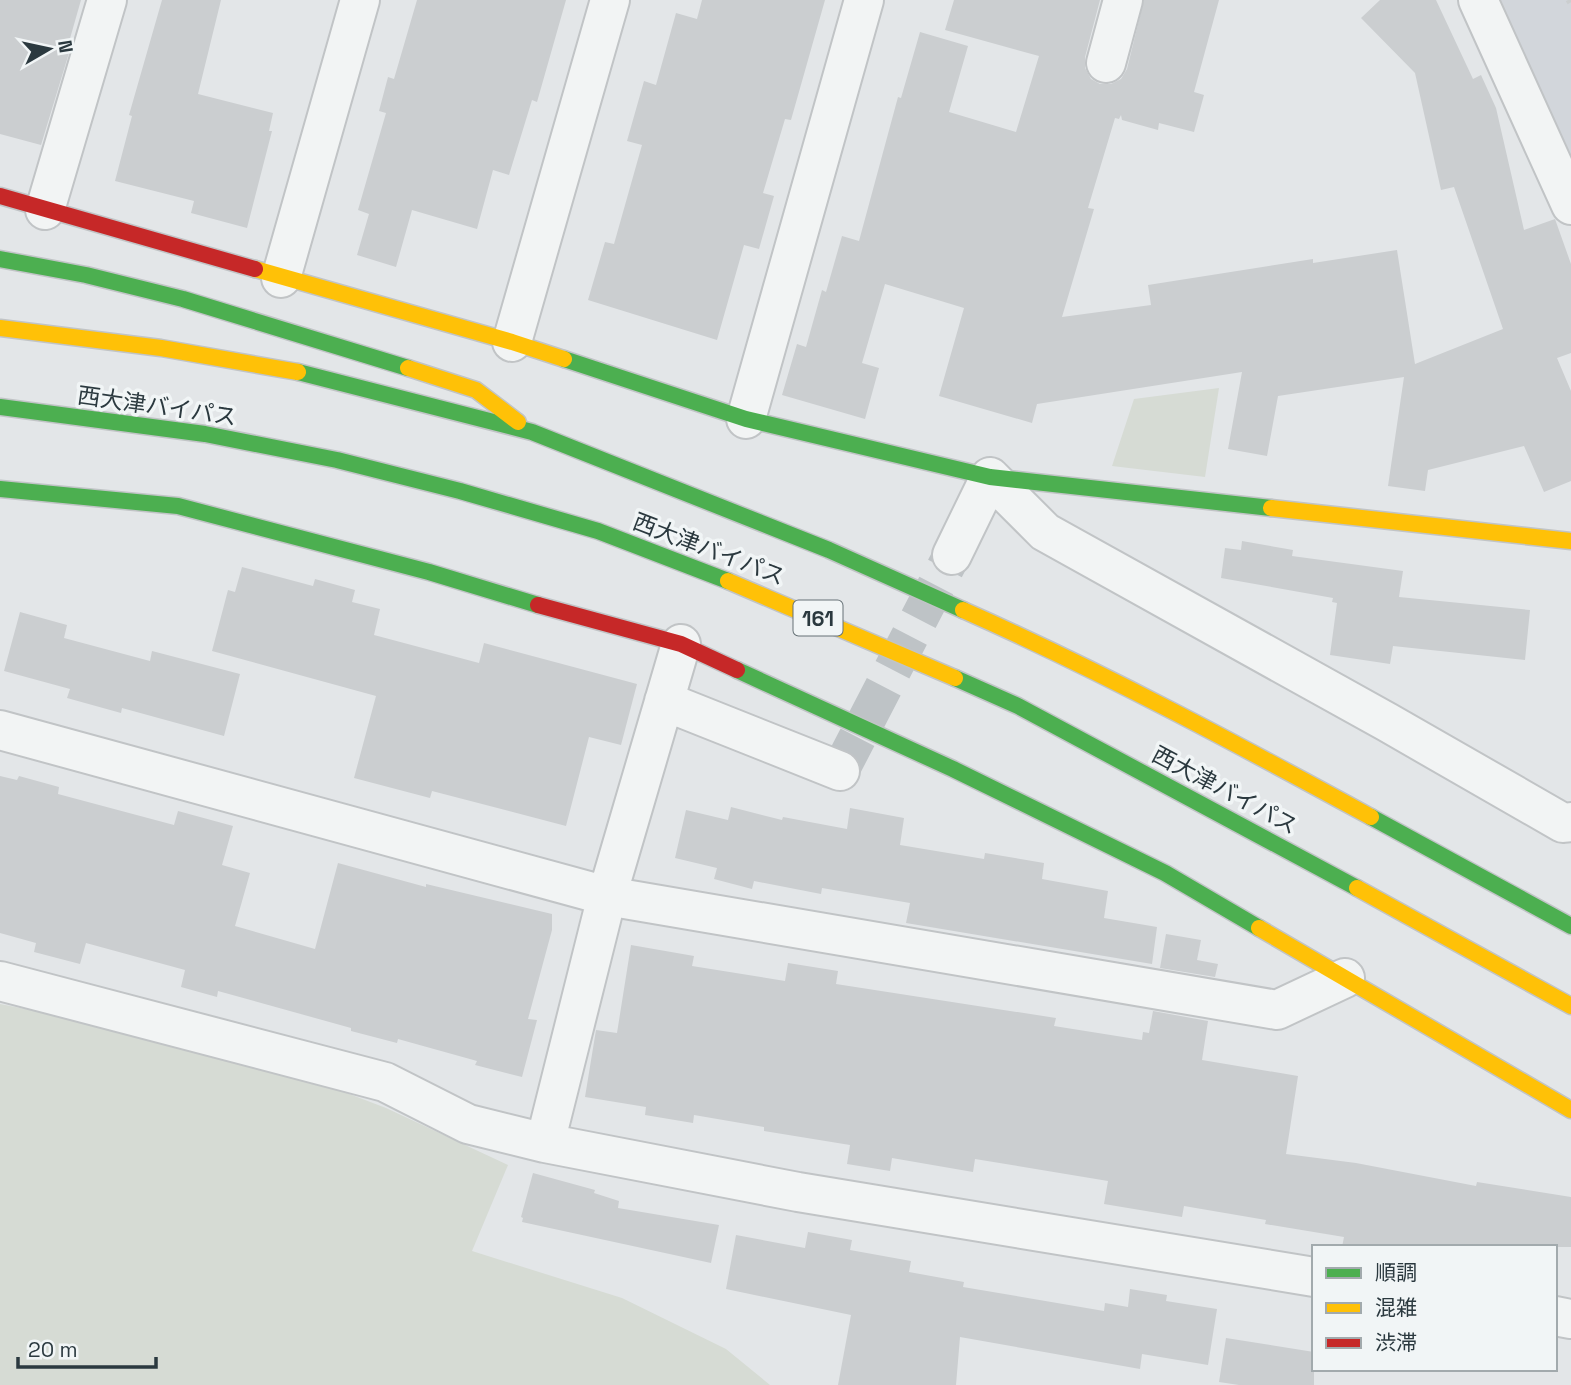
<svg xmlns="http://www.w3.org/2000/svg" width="1571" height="1385" font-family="'Space Grotesk','Noto Sans JP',sans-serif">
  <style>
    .built { fill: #d2d6db }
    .green { fill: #d6dbd4 }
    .building { fill: #cbced0 }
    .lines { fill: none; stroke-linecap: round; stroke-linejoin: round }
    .street-tunnel { stroke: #bec3c6; stroke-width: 38; stroke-dasharray: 38 19; stroke-linecap: butt }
    .street-casing { stroke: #c1c4c6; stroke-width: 42 }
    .fast-casing { stroke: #c1c4c6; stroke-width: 19 }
    .slow-casing { stroke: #c1c4c6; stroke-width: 19 }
    .jam-casing { stroke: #c1c4c6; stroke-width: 19 }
    .street { stroke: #f2f4f4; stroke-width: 38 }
    .fast { stroke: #4caf50; stroke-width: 16 }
    .slow { stroke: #ffc107; stroke-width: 16 }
    .jam { stroke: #c62828; stroke-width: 16 }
    .rail { stroke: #cbcecf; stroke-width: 5; stroke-dasharray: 3.5 7; stroke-linecap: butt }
    .labels { text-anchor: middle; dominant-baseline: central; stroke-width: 7; stroke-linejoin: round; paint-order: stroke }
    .shield { fill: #f1f5f6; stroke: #667176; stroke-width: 2 }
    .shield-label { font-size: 21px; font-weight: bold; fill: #2b393f }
    .street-label { font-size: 23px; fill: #2b393f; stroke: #f1f5f6 }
  </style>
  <rect width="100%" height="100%" fill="#e3e6e8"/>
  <path class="built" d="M1490,0H1571V171Z"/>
  <path class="green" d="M1219,388L1205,477L1112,466L1134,399Z
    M0,1004L143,1032L310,1079L386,1108L508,1165L472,1251L622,1298L726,1349L770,1385H0Z"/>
  <path class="building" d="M0,0H81L69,42L72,43L41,145L0,134Z
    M162,0H221L198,94L273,113L269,131H272L247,228L191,213L194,201L115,181L132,116L129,115Z
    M417,0H566L537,102L532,100L509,175L493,170L477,229L412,210L396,267L357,255L369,214L358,210L386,113L379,111L388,77L394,79Z
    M702,0H825L791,120L785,119L763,193L774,196L759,249L744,245L717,340L588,300L605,242L614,244L642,145L627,141L644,81L656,85L676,13L697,19Z
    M954,0H1100L1085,57V68L1091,79L1100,84H1111L1121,79L1127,69L1144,0H1219L1194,92L1204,95L1194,132L1159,123L1158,130L1122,120L1121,115L1119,119L1115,118L1088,208L1094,209L1062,317L1151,305L1148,285L1313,259V263L1397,250L1415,364L1503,329L1454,187L1441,190L1415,73L1361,18L1380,0H1436L1473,79L1481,75L1496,108L1524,230L1555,219L1571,264V353L1557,358L1571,391V481L1544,492L1524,446L1428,470L1425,491L1388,486L1404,377L1278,396L1267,456L1228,449L1242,372L1037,404L1032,423L939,396L964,308L885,284L862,363L879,368L865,419L782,395L797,344L806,347L822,290L826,292L842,236L859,241L898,97L901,98L920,32L968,46L949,112L1016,132L1039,56L945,30Z
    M1242,541L1293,550L1292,556L1403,571L1399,597L1530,610L1525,660L1393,646L1390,664L1330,655L1337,603L1332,602L1333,598L1221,578L1225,548L1241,550Z
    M242,567L313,586L315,579L355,590L352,602L380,609L374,635L479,663L484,643L637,684L621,745L589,737L566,826L432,791L430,798L354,778L376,696L212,651L228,590L235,592Z
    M20,612L67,625L64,638L150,661L152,651L240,674L224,736L122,708L121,713L67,698L70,689L4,671Z
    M0,776L17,780L19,776L59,787L58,794L174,825L178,811L233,826L222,865L250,873L235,926L315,949L338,863L426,887V884L552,914V930L528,1019L537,1020L522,1077L475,1065L477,1061L398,1039L397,1043L351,1031V1028L218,991L217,997L181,987L185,970L86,943L80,964L34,952L36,943L0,933Z
    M731,807L782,820L783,817L847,829L850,808L904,818L900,845L984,859L985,853L1044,863L1042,879L1108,891L1104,918L1157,927L1152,964L906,923L910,903L822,888L821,894L754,881L752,889L714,879L717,868L675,858L686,810L728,820Z
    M1166,934L1201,940L1197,960L1218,964L1215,977L1160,968Z
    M631,945L694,956L692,966L785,981L788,963L838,971L836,984L1056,1018L1054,1026L1142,1040L1143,1032L1149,1033L1153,1011L1208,1021L1202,1060L1298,1076L1286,1154L1356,1163L1476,1186L1477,1182L1571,1197V1247H1342L1344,1237L1265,1224L1266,1220L1184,1206L1182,1217L1104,1204L1108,1181L975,1159L973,1172L892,1158L890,1171L847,1164L850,1145L764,1131V1127L694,1115L693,1123L645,1115L646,1107L585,1097L596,1030L617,1033Z
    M533,1173L595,1190L594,1193L619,1201L618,1208L719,1225L711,1263L522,1222L523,1218L521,1217Z
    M808,1232L852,1240L850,1250L911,1261L909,1272L964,1282L963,1287L1104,1311L1105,1303L1128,1307L1130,1289L1167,1295L1166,1301L1217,1309L1208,1365L1142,1354L1140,1369L960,1337L956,1385H838L851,1315L726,1289L736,1235L805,1248Z
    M1226,1338L1314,1352V1385H1239L1219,1382Z"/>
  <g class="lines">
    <path class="street-tunnel" d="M840,771L952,555"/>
    <defs>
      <path id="street" d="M1478,0L1571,205
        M1106,63L1123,0
        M45,210L107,0
        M281,278L360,0
        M512,342L610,0
        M746,419L864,0
        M952,555L990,477L1045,532L1387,722L1563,823L1571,822
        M664,701L840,771
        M0,730L607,896L1277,1010L1345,978
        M0,981L385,1082L468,1124L545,1143L798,1192L1314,1277
        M545,1143L607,896L681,644
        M1555,1316L1571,1319"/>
      <path id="fast" d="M0,259L86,275L183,299L408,368
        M564,359L746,419L990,477L1271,508
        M298,372L532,432L829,550L963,610
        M0,407L205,434L337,460L460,491L598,531L728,581
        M0,489L178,506L429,572L538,605
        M737,670L953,769L1165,873L1259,928
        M955,678L1018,706L1357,888
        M1371,817L1571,926"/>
      <path id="slow" d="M255,269L512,342L564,359
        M0,328L161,348L298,372
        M408,368L476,390L518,422
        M1271,508L1571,541
        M728,581L955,678
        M963,610C1103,672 1237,744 1371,817
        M1357,888L1571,1006
        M1259,928L1571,1110"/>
      <path id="jam" d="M0,196L255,269
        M538,605L681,644L737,670"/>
    </defs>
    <use href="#street" class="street-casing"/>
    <use href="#fast" class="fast-casing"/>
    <use href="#slow" class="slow-casing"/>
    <use href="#jam" class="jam-casing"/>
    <use href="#street" class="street"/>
    <use href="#fast" class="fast"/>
    <use href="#slow" class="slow"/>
    <use href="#jam" class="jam"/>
    <path class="rail" d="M1568,0L1571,5"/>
  </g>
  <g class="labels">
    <rect class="shield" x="793.5" y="600.5" width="49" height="35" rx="5"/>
    <g class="shield-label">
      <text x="818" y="618">161</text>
    </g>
    <g class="street-label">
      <text transform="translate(157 406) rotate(8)">西大津バイパス</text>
      <text transform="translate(709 549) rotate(21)">西大津バイパス</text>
      <text transform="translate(1225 790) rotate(28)">西大津バイパス</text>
    </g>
  </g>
  <rect x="1312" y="1245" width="245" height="126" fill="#f1f5f6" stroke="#a2aaad" stroke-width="2"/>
  <rect x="1326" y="1268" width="35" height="10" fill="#4caf50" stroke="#a2aaad" stroke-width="2"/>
  <text x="1375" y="1280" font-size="21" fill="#2b393f">順調</text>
  <rect x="1326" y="1303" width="35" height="10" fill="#ffc107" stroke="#a2aaad" stroke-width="2"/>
  <text x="1375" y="1315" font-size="21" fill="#2b393f">混雑</text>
  <rect x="1326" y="1338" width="35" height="10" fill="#c62828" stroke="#a2aaad" stroke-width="2"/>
  <text x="1375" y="1350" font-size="21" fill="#2b393f">渋滞</text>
  <g transform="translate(49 49) rotate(81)" stroke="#f1f5f6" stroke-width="5" paint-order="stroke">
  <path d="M0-5L12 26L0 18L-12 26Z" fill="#2b393f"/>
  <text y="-10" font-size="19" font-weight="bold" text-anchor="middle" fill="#2b393f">N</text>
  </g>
  <path d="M18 1357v10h138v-10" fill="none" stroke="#2b393f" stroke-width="3.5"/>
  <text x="28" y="1357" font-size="21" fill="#2b393f" stroke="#f1f5f6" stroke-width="5" paint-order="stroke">20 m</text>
</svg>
